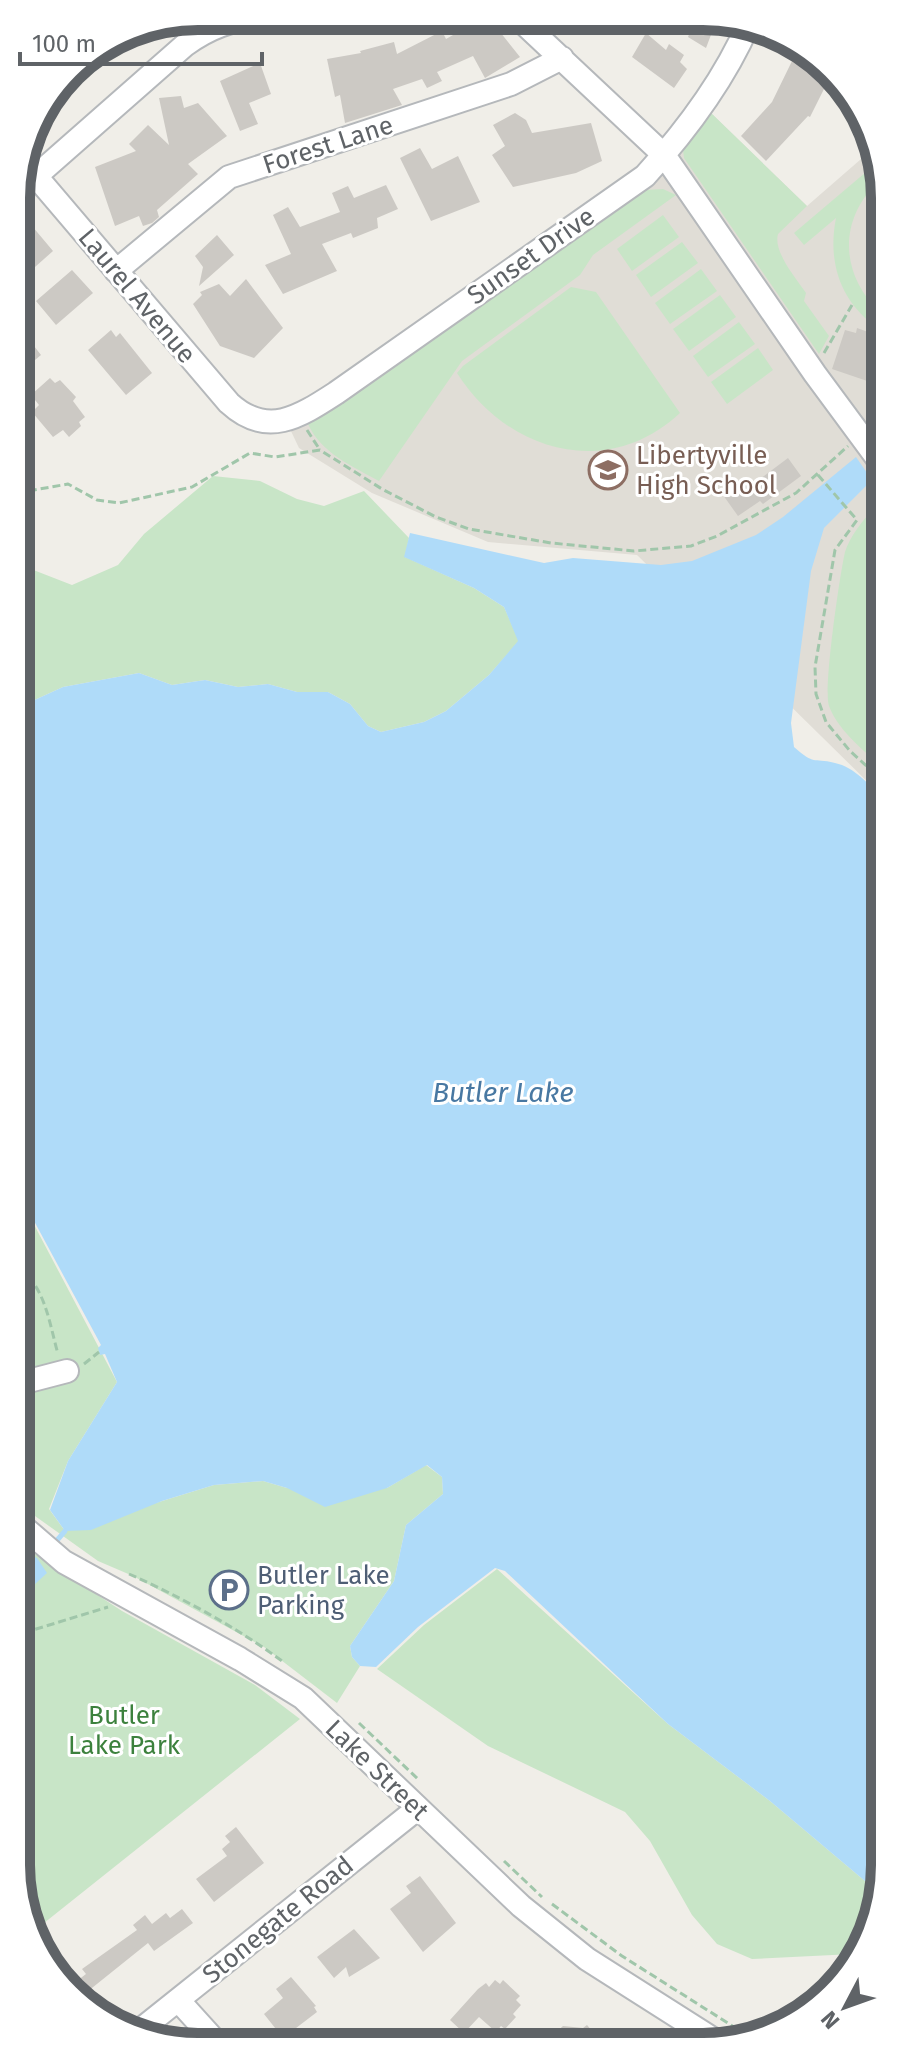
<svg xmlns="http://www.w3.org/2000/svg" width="901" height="2063" font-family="'Fira Sans',sans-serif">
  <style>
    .education { fill: #e0ddd6 }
    .green { fill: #c8e5c7 }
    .water { fill: #afdbf9 }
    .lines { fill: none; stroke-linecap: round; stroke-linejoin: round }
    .stream { stroke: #afdbf9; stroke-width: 5 }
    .building { fill: #ccc9c4 }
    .minor-casing { stroke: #b5b8bb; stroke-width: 26 }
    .path { stroke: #a0c6aa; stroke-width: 3; stroke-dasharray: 8 4; stroke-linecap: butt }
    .minor { stroke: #fff; stroke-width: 22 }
    .labels { text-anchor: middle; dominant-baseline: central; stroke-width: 6; stroke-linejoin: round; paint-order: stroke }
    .street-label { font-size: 26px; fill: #5f6367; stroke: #fff }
    .education-label { font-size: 26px; fill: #785e54; stroke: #fff; text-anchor: start }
    .service-label { font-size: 26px; fill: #4e5e75; stroke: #fff; text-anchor: start }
    .park-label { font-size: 26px; fill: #3c813d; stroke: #fff }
    .water-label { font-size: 28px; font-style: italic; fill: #4878a2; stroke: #fff }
    .rim { fill: none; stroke: #5f6367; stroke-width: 10 }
  </style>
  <rect width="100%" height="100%" fill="#f0eee8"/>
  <path class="education" d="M713,115L807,206L876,146L879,151L881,795L637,555L488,542L372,493L299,448L290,429L653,186Z"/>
  <path class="green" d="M709,111L807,206L778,234C773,252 796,278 806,293L804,301L829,336L819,354L684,158L683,150L681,149Z
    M879,161V181C839,218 839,273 879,311V329C841,303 827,263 836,218L804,245L794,233Z
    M663,189L676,195L593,255L580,275L462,361L379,481C352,466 321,453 308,424L310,421L320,417L631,195L646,190Z
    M663,215L679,237L632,271L617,249Z
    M682,242L698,263L651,297L636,275Z
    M701,269L717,291L670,324L655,303Z
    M571,287L596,292L680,413C607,481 507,452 457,373L463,366Z
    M720,295L736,317L689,351L673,329Z
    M739,322L755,344L708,377L693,356Z
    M758,348L773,370L727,404L711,382Z
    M213,476L260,481L297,499L324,506L364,491L409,538L405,557L474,588L504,607L519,641L489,675L446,711L424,722L381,732L368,726L350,704L328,692H297L268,684L238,687L205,680L172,685L139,673L63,687L28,703L18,711V564L72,585L118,565L144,534Z
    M880,501L881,766C862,749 838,730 829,706C823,690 840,573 845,552C851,533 867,516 880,501Z
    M20,1198L117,1382L68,1461L49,1509L65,1531L214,1485L263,1481L287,1488H387L426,1465L442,1477L443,1494L406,1525L394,1581L350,1646L352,1657L360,1666L337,1703L264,1647L133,1576L98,1561L21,1506Z
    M21,1545L122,1611L255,1685L300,1719L34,1931L22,1912Z
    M497,1569L668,1724L770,1801L878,1892L853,1954L752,1959L717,1944L692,1915L650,1841L625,1812L488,1746L377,1669L424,1625Z"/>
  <path class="water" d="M856,457L872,480L824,528L811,571L791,723L794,747C816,766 811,757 835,763C854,767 869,784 881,798L885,1877L878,1892L770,1801L668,1724L505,1571L495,1568L418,1627L376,1667L360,1666L352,1657L350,1646L394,1581L406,1525L443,1494L442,1477L427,1465L387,1488L325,1507L287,1488L263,1481L214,1485L162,1501L91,1530L65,1531L50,1510L68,1461L117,1382L105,1354L100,1355L98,1348L101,1345L20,1195L18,711L28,703L63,687L139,673L172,685L205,680L238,687L268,684L297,692H328L350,704L368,726L381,732L424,722L446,711L489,675L518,641L504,607L474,588L404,557L410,533L544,563L573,558L661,565L692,561L756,535L783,517Z
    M21,1551L37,1558L47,1573L21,1597Z"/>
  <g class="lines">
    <path class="stream" d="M53,1545L65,1531"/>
  </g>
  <path class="building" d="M695,19H717L706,48L688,37Z
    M476,22L483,29L493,23L520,57L485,78L473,56L437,72L442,81L427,88L422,79L393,89L402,105L345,123L340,95L335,97L327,59L361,53L360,51L394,42L397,54L442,31L446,39Z
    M646,33L666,50L669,44L684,55L680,62L687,69L674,88L632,57Z
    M814,57L823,62L830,72L823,86L825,87L810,117L808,116L766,161L741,136L772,102L793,59L809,67Z
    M260,63L271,94L249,103L258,124L240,131L220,81Z
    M181,96L184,108L198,103L227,136L188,164L198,174L157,210L159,217L152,223L143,226L139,216L115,226L95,167L136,151L129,144L148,125L169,145L159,98Z
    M515,113L526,120L532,133L591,123L602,161L576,173L513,187L492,155L505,146L493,125Z
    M420,148L432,169L458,156L480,202L431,221L400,158Z
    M386,185L398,209L377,218L378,228L353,238L351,233L322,244L337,271L283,294L265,265L291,254L273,215L288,207L300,227L340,212L332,193L348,186L354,198Z
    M27,220L53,251L17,283V229Z
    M217,235L234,255L199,286L203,267L195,256Z
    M72,270L93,293L56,325L36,301Z
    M246,279L283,328L254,358L220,346L193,304L202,295L200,292L219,284L230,296Z
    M17,324L41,355L17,375Z
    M857,328L879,336V385L832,369L845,330L856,333Z
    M111,330L116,337L120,333L152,373L126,395L88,350Z
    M50,378L55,383L60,380L76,397L73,401L85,417L79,422L81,426L69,437L63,430L53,437L32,412L39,405L31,395Z
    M788,458L801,476L763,504L760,501L738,516L723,495L743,481L748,488Z
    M236,1827L264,1863L214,1902L196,1879L227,1856L222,1849L230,1842L225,1836Z
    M420,1876L456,1923L423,1952L390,1909L411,1893L406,1886Z
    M182,1909L193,1923L154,1951L148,1943L77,2000L69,1987L86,1974L82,1969L137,1930L133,1925L145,1915L152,1924L166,1913L170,1918Z
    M354,1929L380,1958L349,1977L346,1967L334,1978L317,1957Z
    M291,1977L316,2006L314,2007L317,2012L283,2038L264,2014L283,1998L276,1989Z
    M495,1980L500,1984L503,1980L520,1996L516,2000L521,2005L513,2014L516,2017L505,2029L501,2026L496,2032L479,2017L464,2033L450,2020L478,1989L486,1983L489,1987Z
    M587,2025L601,2041L545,2042L563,2026L583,2028Z"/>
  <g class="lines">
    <defs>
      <path id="minor" d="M518,18L664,155L815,374L880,462
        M23,161L229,403C267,438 299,417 336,393L645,176C685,132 724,80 748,25
        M36,176L185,45C210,27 231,20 262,16
        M116,271L229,177L511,84L562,58
        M21,1383L67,1371
        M21,1525L64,1562L240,1659L303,1698L521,1906L587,1959L716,2041
        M178,2000L217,2043
        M139,2031L417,1809"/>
    </defs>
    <use href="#minor" class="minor-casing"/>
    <path class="path" d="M824,353L852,305
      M307,430L320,450
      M818,475L857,520L835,550L815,667L816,694L826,722L850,751L881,779
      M17,493L68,484L97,500L119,503L192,487L250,453L275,457L320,450L382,489L436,517L469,529L551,543L634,551L691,546L717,536L796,493L848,446
      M20,1268C46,1290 49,1322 58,1354
      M84,1364L99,1352
      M129,1574C181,1597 236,1627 282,1661
      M21,1648L33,1630L108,1607
      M359,1723L418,1779
      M504,1861L542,1897
      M552,1904L622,1956L753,2039"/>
    <use href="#minor" class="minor"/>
  </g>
  <defs>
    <symbol id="school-ring" viewBox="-11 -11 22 22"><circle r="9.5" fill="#fff" stroke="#8d6e63" stroke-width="1.5"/><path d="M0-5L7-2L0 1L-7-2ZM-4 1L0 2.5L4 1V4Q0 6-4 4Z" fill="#8d6e63"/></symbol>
    <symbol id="parking-ring" viewBox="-11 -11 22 22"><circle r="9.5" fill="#fff" stroke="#5c6f8a" stroke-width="1.5"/><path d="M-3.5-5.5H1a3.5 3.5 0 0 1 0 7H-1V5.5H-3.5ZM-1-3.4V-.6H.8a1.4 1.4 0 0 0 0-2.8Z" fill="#5c6f8a"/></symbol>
  </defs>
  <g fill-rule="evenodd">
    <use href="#school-ring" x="586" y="448" width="44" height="44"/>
    <use href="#parking-ring" x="207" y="1568" width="44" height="44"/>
  </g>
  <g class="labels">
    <g class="street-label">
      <text transform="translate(328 145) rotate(-18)">Forest Lane</text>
      <text transform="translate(531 256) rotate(-35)">Sunset Drive</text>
      <text transform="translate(137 296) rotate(50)">Laurel Avenue</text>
      <text transform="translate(377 1770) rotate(44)">Lake Street</text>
      <text transform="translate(278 1920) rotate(-39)">Stonegate Road</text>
    </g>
    <g class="education-label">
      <text x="636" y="455">Libertyville<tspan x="636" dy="30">High School</tspan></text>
    </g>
    <g class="service-label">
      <text x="257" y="1575">Butler Lake<tspan x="257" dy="30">Parking</tspan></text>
    </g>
    <g class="park-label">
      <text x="124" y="1715">Butler<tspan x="124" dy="30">Lake Park</tspan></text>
    </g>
    <g class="water-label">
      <text x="503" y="1092">Butler Lake</text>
    </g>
  </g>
  <path d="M0 0H901V2063H0ZM198 30H703A168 168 0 0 1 871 198V1865A168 168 0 0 1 703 2033H198A168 168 0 0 1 30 1865V198A168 168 0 0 1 198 30Z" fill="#fff" fill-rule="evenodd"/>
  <path class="rim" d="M198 30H703A168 168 0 0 1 871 198V1865A168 168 0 0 1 703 2033H198A168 168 0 0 1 30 1865V198A168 168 0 0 1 198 30Z"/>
  <g transform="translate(845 2007) rotate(229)" stroke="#ffffff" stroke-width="6" paint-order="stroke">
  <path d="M0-6L14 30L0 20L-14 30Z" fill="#5f6367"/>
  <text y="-12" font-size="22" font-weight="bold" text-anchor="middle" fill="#5f6367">N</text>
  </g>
  <path d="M20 52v12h242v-12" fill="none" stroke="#5f6367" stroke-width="4"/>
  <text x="32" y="52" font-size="24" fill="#5f6367" stroke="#ffffff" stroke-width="6" paint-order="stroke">100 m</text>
</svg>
